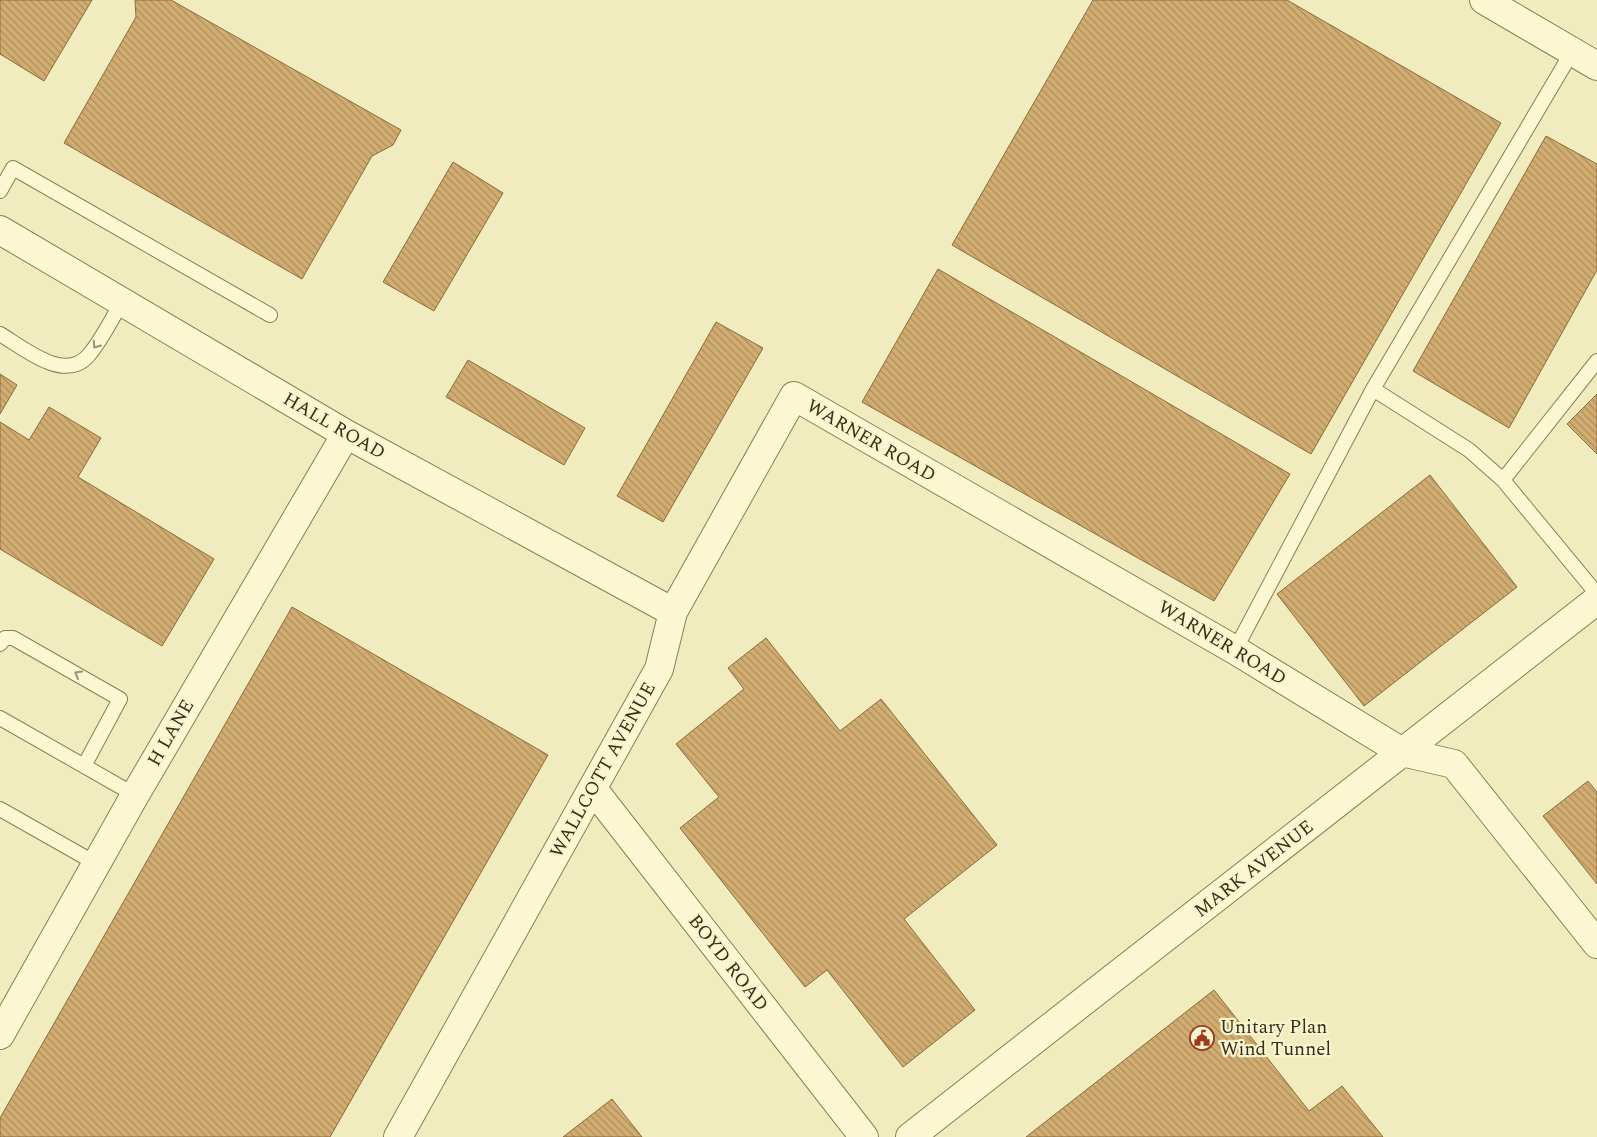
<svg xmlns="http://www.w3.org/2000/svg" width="1597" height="1137" font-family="Spectral,serif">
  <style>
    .building { fill: url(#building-back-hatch); stroke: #8b6b3a }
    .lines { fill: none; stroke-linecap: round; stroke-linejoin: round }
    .service-casing { stroke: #8a7d55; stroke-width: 16 }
    .minor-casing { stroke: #8a7d55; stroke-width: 30 }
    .service { stroke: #fbf7d2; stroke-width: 14 }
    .minor { stroke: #fbf7d2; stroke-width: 28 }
    .oneway { stroke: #9a9376 }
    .labels { text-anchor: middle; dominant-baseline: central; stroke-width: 4.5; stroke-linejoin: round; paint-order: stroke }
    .street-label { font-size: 19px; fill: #382f1b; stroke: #f8f4ce }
    .poi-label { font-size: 19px; fill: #382f1b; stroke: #f8f4ce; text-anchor: start }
  </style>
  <defs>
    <pattern id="building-back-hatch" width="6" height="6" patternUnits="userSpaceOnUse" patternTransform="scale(1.25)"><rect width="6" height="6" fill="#d2ad71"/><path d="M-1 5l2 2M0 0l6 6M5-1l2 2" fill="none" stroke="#ab8d5c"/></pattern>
  </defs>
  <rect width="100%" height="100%" fill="#f1ecbe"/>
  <path class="building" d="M0,0H92L44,81L0,54Z
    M135,0H171L401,130L393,145L372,156L302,279L64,143L136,17Z
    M1093,0H1287L1501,123L1311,454L952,245Z
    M1546,136L1597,164V270L1509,428L1413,371Z
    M453,162L503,193L434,311L383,282Z
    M938,269L1290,474L1214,601L862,402Z
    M716,322L763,348L663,522L617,496Z
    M468,360L585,428L564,465L446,397Z
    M0,374L17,385L0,414Z
    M1597,394V454L1567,424Z
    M49,407L101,438L78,477L214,559L162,646L0,549V422L29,440Z
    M1430,475L1517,587L1364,706L1277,594Z
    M292,607L548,755L330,1137H0V1118Z
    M766,638L840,731L881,699L997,845L904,919L975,1010L903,1067L827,970L805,987L680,828L719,797L676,744L744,689L728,668Z
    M1588,781L1597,792V884L1543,816Z
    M1214,990L1309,1111L1342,1086L1383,1137H1026Z
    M612,1099L642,1137H563Z"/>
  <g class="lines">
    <defs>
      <path id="service" d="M0,191L13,168L270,315
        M0,334C22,347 64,383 88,356C101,341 111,321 121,303
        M1373,389L1572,52
        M1503,480L1597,361
        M0,644L5,638H13L120,699L84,766
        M1235,650L1373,389L1469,450L1503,480L1597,594
        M0,718L135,795
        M0,809L97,864"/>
      <path id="minor" d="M1484,0L1597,66
        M0,230L346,434L673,612
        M593,789L864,1137
        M0,1035L135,795L346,434
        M398,1137L659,669L673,612L794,396L1235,650L1402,752L1454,764L1597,944
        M910,1137L1597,600"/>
    </defs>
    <use href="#service" class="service-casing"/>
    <use href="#minor" class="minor-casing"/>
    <use href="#service" class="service"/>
    <use href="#minor" class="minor"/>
  </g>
  <defs><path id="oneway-chevron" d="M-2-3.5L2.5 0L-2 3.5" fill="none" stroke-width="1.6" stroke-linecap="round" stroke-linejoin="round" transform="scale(1.25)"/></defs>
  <g class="oneway">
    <use href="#oneway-chevron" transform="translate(96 345) rotate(125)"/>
    <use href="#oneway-chevron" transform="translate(78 674) rotate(-150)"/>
  </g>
  <defs>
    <symbol id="civic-ring" viewBox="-11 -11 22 22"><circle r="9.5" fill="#f8f4ce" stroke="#9d3b21" stroke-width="1.5"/><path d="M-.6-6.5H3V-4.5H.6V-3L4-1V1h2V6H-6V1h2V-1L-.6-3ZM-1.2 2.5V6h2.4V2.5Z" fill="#9d3b21"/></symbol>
  </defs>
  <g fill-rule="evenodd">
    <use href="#civic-ring" x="1188" y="1024" width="28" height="28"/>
  </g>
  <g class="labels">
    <g class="street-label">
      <text transform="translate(334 426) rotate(30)">HALL ROAD</text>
      <text transform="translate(871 441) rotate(30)">WARNER ROAD</text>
      <text transform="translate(1222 643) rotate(31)">WARNER ROAD</text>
      <text transform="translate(171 733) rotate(-60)">H LANE</text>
      <text transform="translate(603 770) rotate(-61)">WALLCOTT AVENUE</text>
      <text transform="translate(1254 869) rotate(-38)">MARK AVENUE</text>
      <text transform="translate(728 963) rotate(52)">BOYD ROAD</text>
    </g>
    <g class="poi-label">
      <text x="1220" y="1027">Unitary Plan<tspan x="1220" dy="22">Wind Tunnel</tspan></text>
    </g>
  </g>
</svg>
